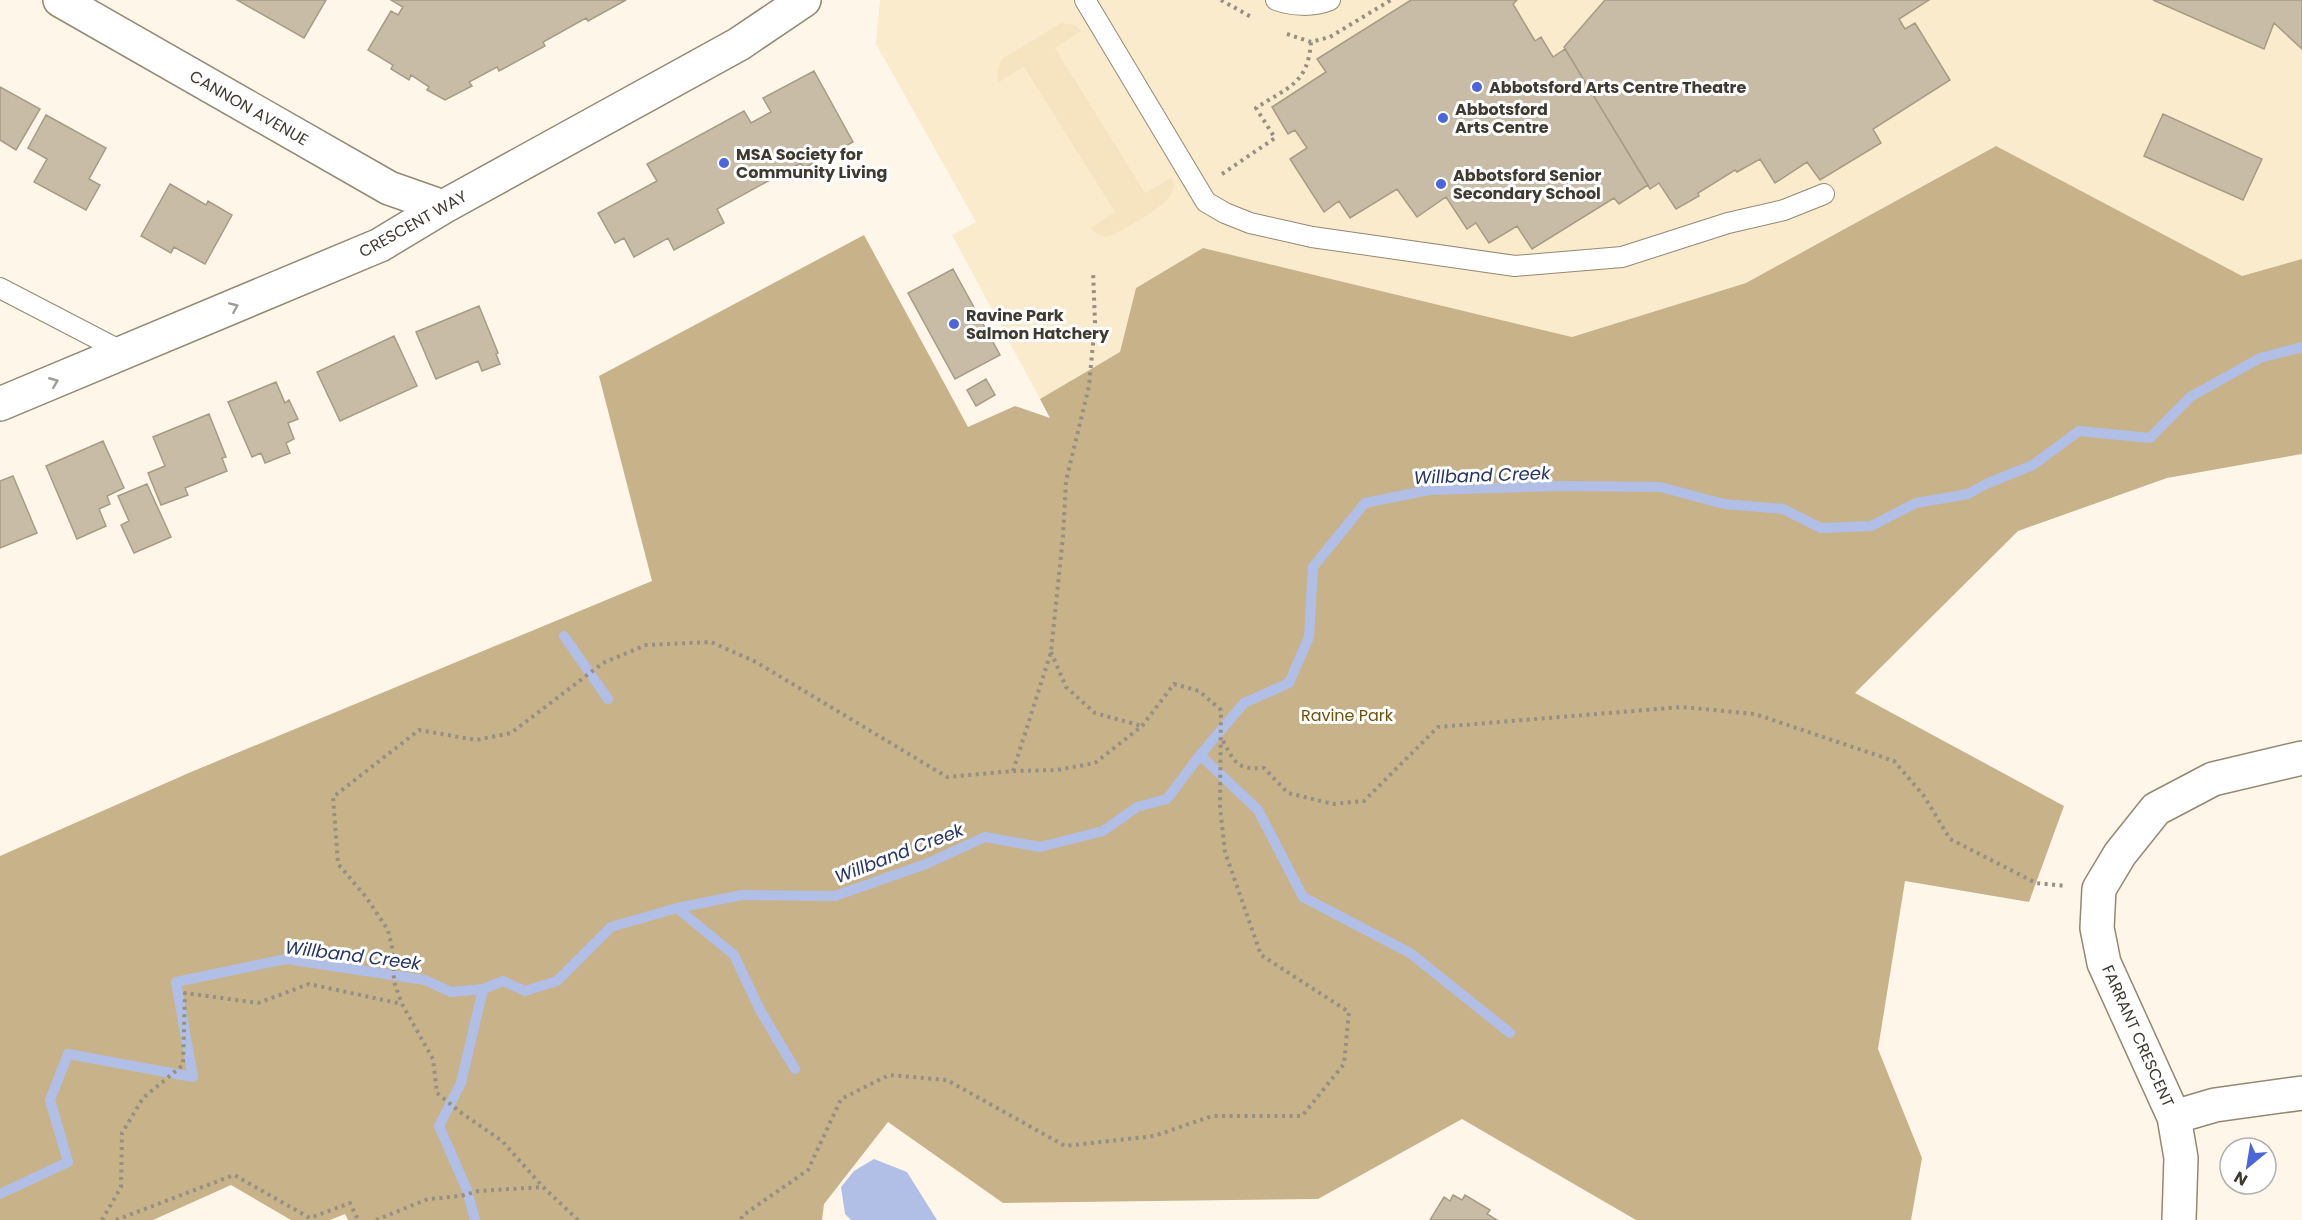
<svg xmlns="http://www.w3.org/2000/svg" width="2302" height="1220" font-family="Poppins,sans-serif">
  <style>
    .built { fill: #faebcd }
    .green { fill: #f6e4c0 }
    .forest { fill: #c7b28a }
    .water { fill: #b1bfe7 }
    .lines { fill: none; stroke-linecap: round; stroke-linejoin: round }
    .stream { stroke: #b1bfe7; stroke-width: 10 }
    .building { fill: #c8bca6; stroke: #a69b85; stroke-width: 1.5 }
    .lane-casing { stroke: #938973; stroke-width: 22 }
    .street-casing { stroke: #938973; stroke-width: 36 }
    .path { stroke: #958f84; stroke-width: 4; stroke-dasharray: 3 4.5; stroke-linecap: butt }
    .lane { stroke: #fff; stroke-width: 20 }
    .street { stroke: #fff; stroke-width: 33 }
    .oneway { stroke: #9e9c98 }
    .poi-dot { fill: #4a66da; stroke: #fff; stroke-width: 2 }
    .labels { text-anchor: middle; dominant-baseline: central; stroke-width: 6; stroke-linejoin: round; paint-order: stroke }
    .poi-label { font-size: 16px; font-weight: bold; fill: #3e3a31; stroke: #fff; text-anchor: start }
    .street-label { font-size: 16px; fill: #3e3a31; stroke: #fff }
    .park-label { font-size: 16px; fill: #6e520a; stroke: #fff }
    .water-label { font-size: 18px; font-style: italic; fill: #273567; stroke: #fff }
  </style>
  <rect width="100%" height="100%" fill="#fef6e8"/>
  <path class="built" d="M880,0H2302V259L2243,277L1995,146L1746,283L1572,337L1203,248L1136,288L1120,352L1040,399L952,235L976,222L876,44Z"/>
  <path class="green" d="M1061,23L1076,25L1081,31L1055,48L1145,193L1172,177C1173,181 1175,186 1173,190C1168,207 1128,226 1113,235C1103,238 1098,236 1091,228L1115,212L1024,67L999,82C996,72 997,68 1002,59Z"/>
  <path class="forest" d="M1996,146L2242,276L2302,259V454L2167,478L2018,531L1855,693L2064,806L2029,902L1905,881L1878,1049L1922,1158L1911,1220H1636L1462,1119L1318,1199L1003,1203L888,1122L824,1204L822,1220H348L345,1214L330,1220H291L231,1185L153,1220H0V856L191,772L652,581L599,376L864,235L968,427L1015,406L1050,418L1040,399L1120,352L1136,288L1203,248L1572,337L1746,283Z"/>
  <path class="water" d="M874,1159L907,1172L937,1220H851L845,1214L841,1187L854,1171Z"/>
  <g class="lines">
    <path class="stream" d="M564,636L608,699
      M1200,755L1258,810L1303,897L1410,953L1510,1033
      M677,908L734,955L760,1010L795,1069
      M0,1194L68,1162L50,1100L68,1054L193,1077L176,982L286,959L425,980L451,992L483,989L503,981L525,991L557,981L611,927L677,908L742,895L835,896L926,864L985,837L1040,847L1103,831L1137,807L1167,799L1200,755L1244,703L1289,683L1309,637L1313,567L1365,503L1429,490L1560,486L1660,487L1724,504L1783,509L1821,528L1871,526L1916,503L1968,494L1986,484L2033,465L2079,431L2150,438L2190,397L2260,358L2302,347
      M475,1220L467,1190L439,1126L461,1083L483,989"/>
  </g>
  <path class="building" d="M237,0H326L304,38Z
    M391,0H626L588,21L586,18L543,42L545,46L499,71L497,67L469,82L472,86L445,100L427,90L429,87L411,75L409,80L391,69L393,65L368,50L391,11L398,15L403,7Z
    M1411,0H1517L1513,4L1535,41L1541,37L1553,57L1565,49L1648,185L1619,204L1614,198L1532,249L1517,226L1489,243L1476,223L1467,229L1446,197L1417,217L1397,189L1350,218L1339,201L1324,212L1290,159L1307,148L1295,130L1288,134L1272,107L1326,72L1317,59Z
    M1605,0H1929L1899,19L1905,29L1915,23L1950,80L1873,129L1881,143L1820,180L1807,162L1775,183L1760,159L1737,172L1735,170L1698,193L1699,196L1676,209L1659,183L1650,189L1564,47Z
    M2153,0H2302V49L2274,23L2264,49Z
    M814,71L853,142L804,168L801,163L717,209L724,223L674,250L668,238L634,257L624,238L615,243L598,213L657,181L647,164L744,111L751,123L771,112L763,98Z
    M0,87L40,109L16,150L0,140Z
    M2163,114L2262,159L2243,200L2144,156Z
    M46,115L106,148L89,179L100,185L86,210L34,182L47,159L28,148Z
    M170,184L206,205L208,201L232,215L205,264L174,247L171,253L141,236Z
    M953,269L1000,355L955,379L908,293Z
    M479,306L498,353L496,354L500,364L482,371L478,361L436,379L416,332Z
    M394,336L417,386L340,421L317,372Z
    M986,379L995,395L976,406L967,390Z
    M276,382L285,403L289,400L298,419L288,423L294,439L286,443L290,453L265,463L261,453L252,457L228,402Z
    M209,414L226,457L222,458L227,471L185,488L188,495L161,505L148,473L165,466L153,437Z
    M103,441L124,488L107,496L110,504L99,509L106,526L77,539L46,466Z
    M13,476L37,533L0,548V481Z
    M147,484L171,537L134,553L121,525L129,521L118,496Z
    M1453,1195L1462,1200L1465,1195L1490,1210L1487,1214L1497,1220H1430L1444,1197L1450,1201Z"/>
  <g class="lines">
    <defs>
      <path id="lane" d="M1085,0L1206,202L1225,213L1250,223L1312,237L1515,266L1622,257L1728,223L1784,210L1824,194
        M1276,0C1293,6 1313,7 1330,0
        M0,288L125,353"/>
      <path id="street" d="M60,0L389,188L443,207
        M0,404L380,245L443,207L739,44L804,0
        M2174,1117L2215,1105L2302,1093
        M2179,1220L2181,1158L2174,1117L2104,963L2097,928L2099,889L2120,854L2156,809L2213,779L2302,758"/>
    </defs>
    <use href="#lane" class="lane-casing"/>
    <use href="#street" class="street-casing"/>
    <path class="path" d="M1221,0L1253,18
      M1287,34L1311,42L1330,37L1391,0
      M1222,174L1275,138L1256,108C1288,87 1308,84 1311,42
      M1051,652L1066,687L1095,713L1142,726
      M1223,741C1235,763 1237,770 1264,768L1288,793L1333,804L1364,801L1438,727L1682,707L1755,714L1894,761L1924,796L1950,839L2036,883L2066,886
      M1013,771L1051,652L1063,536L1066,481L1089,386L1095,323L1093,271
      M102,1220L121,1187L122,1133L143,1098L183,1065L185,993L258,1003L309,984L402,1004
      M116,1220L234,1175L310,1218L350,1203L358,1220
      M376,1220L428,1199L461,1196L478,1191L543,1187
      M578,1220L543,1187L502,1141L460,1112L437,1093L433,1059L402,1004L394,982L393,951L388,930L366,897L338,864L333,797L419,730L476,740L511,733L603,663L646,645L711,642L756,662L947,777L1013,771L1057,770L1095,763L1142,726L1174,684L1199,691L1221,710L1220,807L1225,852L1261,955L1349,1012L1344,1064L1302,1116H1212L1154,1136L1065,1146L947,1080L889,1075L841,1099L808,1170L742,1216L741,1220"/>
    <use href="#lane" class="lane"/>
    <use href="#street" class="street"/>
  </g>
  <defs><path id="oneway-chevron" d="M-2-3.5L2.5 0L-2 3.5" fill="none" stroke-width="1.6" stroke-linecap="round" stroke-linejoin="round" transform="scale(1.5)"/></defs>
  <g class="oneway">
    <use href="#oneway-chevron" transform="translate(234 307) rotate(-23)"/>
    <use href="#oneway-chevron" transform="translate(54 382) rotate(-22)"/>
  </g>
  <g class="poi-dot">
    <circle cx="1477" cy="87" r="6"/>
    <circle cx="1443" cy="118" r="6"/>
    <circle cx="724" cy="163" r="6"/>
    <circle cx="1441" cy="184" r="6"/>
    <circle cx="954" cy="324" r="6"/>
  </g>
  <g class="labels">
    <g class="poi-label">
      <text x="1489" y="87">Abbotsford Arts Centre Theatre</text>
      <text x="1455" y="109">Abbotsford<tspan x="1455" dy="18">Arts Centre</tspan></text>
      <text x="736" y="154">MSA Society for<tspan x="736" dy="18">Community Living</tspan></text>
      <text x="1453" y="175">Abbotsford Senior<tspan x="1453" dy="18">Secondary School</tspan></text>
      <text x="966" y="315">Ravine Park<tspan x="966" dy="18">Salmon Hatchery</tspan></text>
    </g>
    <g class="street-label">
      <text transform="translate(249 108) rotate(30)">CANNON AVENUE</text>
      <text transform="translate(413 224) rotate(-29)">CRESCENT WAY</text>
      <text transform="translate(2138 1036) rotate(66)">FARRANT CRESCENT</text>
    </g>
    <g class="park-label">
      <text x="1347" y="715">Ravine Park</text>
    </g>
    <g class="water-label">
      <text transform="translate(1482 475) rotate(-2)">Willband Creek</text>
      <text transform="translate(899 853) rotate(-21)">Willband Creek</text>
      <text transform="translate(353 955) rotate(7)">Willband Creek</text>
    </g>
  </g>
  <g transform="translate(2248 1166) rotate(210)"><circle r="28" fill="#ffffff" stroke="#b2b0ad" stroke-width="1.5"/>
  <path d="M0-4.5L10 22L0 15L-10 22Z" fill="#4a66da"/>
  <text y="-9" font-size="16" font-weight="bold" text-anchor="middle" fill="#3e3a31">N</text>
  </g>
</svg>
